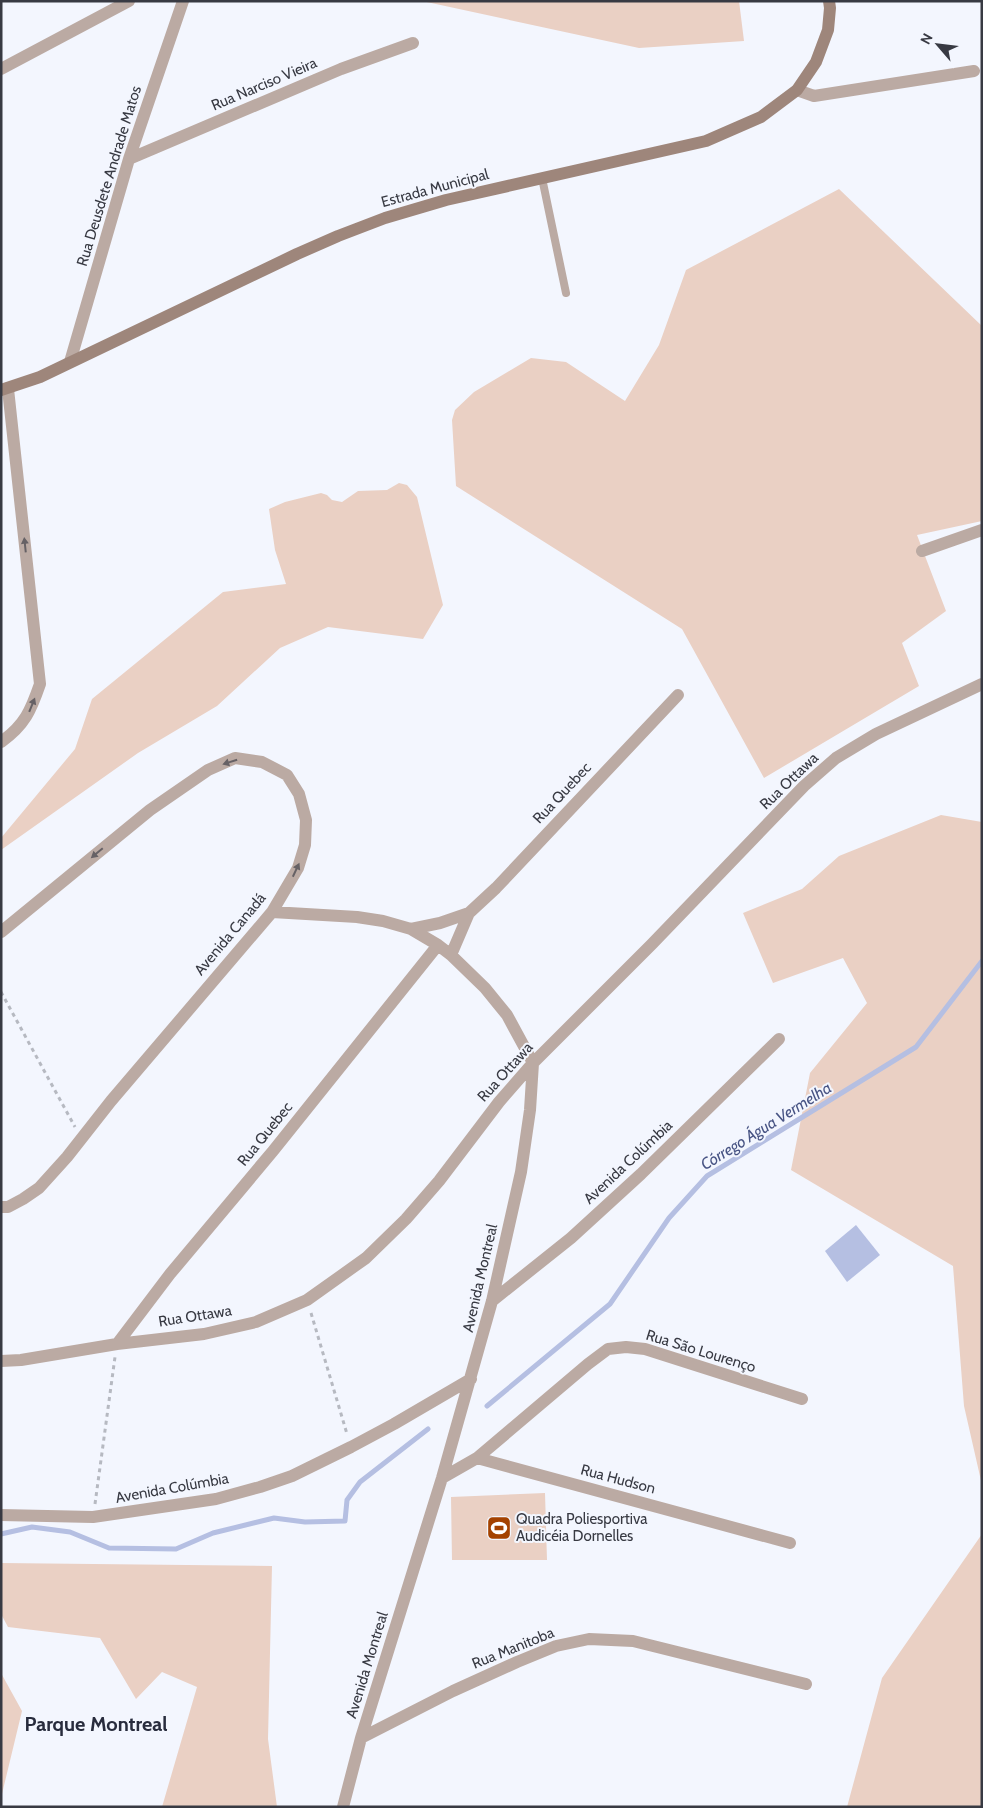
<svg xmlns="http://www.w3.org/2000/svg" width="983" height="1808" font-family="Cabin,sans-serif">
  <style>
    .green { fill: #ead0c4 }
    .water { fill: #b5bfe2 }
    .lines { fill: none; stroke-linecap: round; stroke-linejoin: round }
    .stream { stroke: #b5bfe2; stroke-width: 5 }
    .path { stroke: #b6b9c1; stroke-width: 3; stroke-dasharray: 4 4; stroke-linecap: butt }
    .service { stroke: #bbaaa3; stroke-width: 8 }
    .minor { stroke: #bbaaa3; stroke-width: 12 }
    .secondary { stroke: #9e867b; stroke-width: 12 }
    .oneway { fill: #666165 }
    .labels { text-anchor: middle; dominant-baseline: central; stroke-width: 4; stroke-linejoin: round; paint-order: stroke }
    .street-label { font-size: 15px; fill: #383a43; stroke: #f3f6fe }
    .poi-label { font-size: 15px; fill: #383a43; stroke: #f3f6fe; text-anchor: start }
    .water-label { font-size: 16px; font-style: italic; fill: #485484; stroke: #f3f6fe }
    .district-label { font-size: 20px; font-weight: bold; fill: #282c3d; stroke: #f3f6fe }
  </style>
  <rect width="100%" height="100%" fill="#f3f6fe"/>
  <path class="green" d="M422,1H739L744,41L639,48Z
    M839,189L982,326V521L917,535L946,611L902,643L919,686L764,778L682,629L456,486L452,420L455,410L474,392L531,358L566,362L625,401L659,345L686,270Z
    M399,483L407,485L417,497L443,605L423,639L328,627L280,648L217,706L138,753L1,850V838L75,749L92,699L223,592L286,584L275,550L269,509L285,502L321,493L327,495L332,500L342,502L358,491L387,490Z
    M941,815L982,822V1485L964,1406L953,1266L791,1170L810,1073L867,1003L843,958L773,983L743,913L802,889L839,856Z
    M545,1493L547,1560H452L451,1497Z
    M982,1534V1807H847L882,1678Z
    M1,1563L272,1566L268,1739L277,1807H162L197,1687L162,1672L136,1699L100,1638L8,1627L1,1614Z
    M1,1673L22,1711L1,1798Z"/>
  <path class="water" d="M856,1225L880,1255L847,1282L825,1251Z"/>
  <g class="lines">
    <path class="stream" d="M487,1406L610,1304L669,1218L707,1176L916,1047L982,961
      M1,1534L32,1527L70,1532L109,1548L176,1549L213,1533L274,1518L305,1522L345,1521L347,1500L360,1482L428,1429"/>
    <path class="path" d="M1,992L75,1127
      M311,1313L347,1434
      M95,1504L115,1357"/>
    <path class="service" d="M542,178L566,293"/>
    <path class="minor" d="M1,69L129,1
      M797,90L814,96L974,71
      M129,159L341,69L413,43
      M70,362L129,159L183,1
      M922,551L982,530
      M1,742C25,725 31,710 40,684L8,389
      M272,912L357,917L383,921L411,929L438,945L451,955L485,988L507,1015L533,1063L530,1110L521,1172L492,1301L442,1478L361,1738L343,1807
      M411,929L440,923L469,913L496,888L678,695
      M1,932L150,810L208,770L235,758L262,762L287,775L299,794L306,820L305,845L298,868L272,912L111,1101L67,1157L39,1188L23,1199L8,1207H1
      M451,955L469,913
      M492,1301L571,1238L641,1174L779,1039
      M117,1344L170,1274L273,1151L438,945
      M1,1361L21,1360L117,1344L204,1334L256,1322L307,1300L366,1258L406,1219L439,1181L499,1102L533,1063L652,944L804,786L836,758L876,734L982,684
      M477,1458L588,1364L608,1349L626,1347L645,1349L802,1399
      M442,1478L477,1458L790,1543
      M1,1515L93,1517L216,1499L260,1487L292,1476L351,1447L394,1424L471,1379
      M361,1738L453,1691L517,1662L556,1646L589,1639L633,1641L806,1684"/>
    <path class="secondary" d="M1,390L40,377L297,254L338,236L385,218L446,200L706,141L761,117L797,90L816,62L828,30L830,8L829,1"/>
  </g>
  <defs><path id="oneway-solid" d="M-6-.8H1V-3.2L6.5 0L1 3.2V.8H-6Z" transform="scale(1.25)"/></defs>
  <g class="oneway">
    <use href="#oneway-solid" transform="translate(25 545) rotate(-96)"/>
    <use href="#oneway-solid" transform="translate(32 705) rotate(-68)"/>
    <use href="#oneway-solid" transform="translate(230 762) rotate(162)"/>
    <use href="#oneway-solid" transform="translate(97 853) rotate(140)"/>
    <use href="#oneway-solid" transform="translate(296 870) rotate(-65)"/>
  </g>
  <defs>
    <symbol id="stadium-square" viewBox="-11 -11 22 22"><rect x="-9" y="-9" width="18" height="18" rx="4" fill="#a44200" stroke="#f3f6fe"/><path d="M0-5a6.5 5 0 1 0 0 10a6.5 5 0 1 0 0-10ZM-3.5-1.8h7v3.6h-7Z" fill="#fff"/></symbol>
  </defs>
  <g fill-rule="evenodd">
    <use href="#stadium-square" x="485" y="1514" width="28" height="28"/>
  </g>
  <g class="labels">
    <g class="street-label">
      <text transform="translate(264 84) rotate(-23)">Rua Narciso Vieira</text>
      <text transform="translate(109 176) rotate(-73)">Rua Deusdete Andrade Matos</text>
      <text transform="translate(435 188) rotate(-15)">Estrada Municipal</text>
      <text transform="translate(789 781) rotate(-44)">Rua Ottawa</text>
      <text transform="translate(562 793) rotate(-47)">Rua Quebec</text>
      <text transform="translate(230 934) rotate(-50)">Avenida Canadá</text>
      <text transform="translate(505 1072) rotate(-48)">Rua Ottawa</text>
      <text transform="translate(265 1134) rotate(-51)">Rua Quebec</text>
      <text transform="translate(628 1162) rotate(-43)">Avenida Colúmbia</text>
      <text transform="translate(480 1278) rotate(-77)">Avenida Montreal</text>
      <text transform="translate(195 1316) rotate(-9)">Rua Ottawa</text>
      <text transform="translate(701 1351) rotate(17)">Rua São Lourenço</text>
      <text transform="translate(618 1479) rotate(15)">Rua Hudson</text>
      <text transform="translate(172 1488) rotate(-10)">Avenida Colúmbia</text>
      <text transform="translate(513 1648) rotate(-22)">Rua Manitoba</text>
      <text transform="translate(367 1665) rotate(-73)">Avenida Montreal</text>
    </g>
    <g class="poi-label">
      <text x="516" y="1519">Quadra Poliesportiva<tspan x="516" dy="17">Audicéia Dornelles</tspan></text>
    </g>
    <g class="water-label">
      <text transform="translate(766 1126) rotate(-32)">Córrego Água Vermelha</text>
    </g>
    <g class="district-label">
      <text x="96" y="1724">Parque Montreal</text>
    </g>
  </g>
  <rect width="983" height="1808" fill="none" stroke="#383a43" stroke-width="5"/>
  <g transform="translate(938 45) rotate(298)" stroke="#f3f6fe" stroke-width="4" paint-order="stroke">
  <path d="M0-4L9 19L0 12L-9 19Z" fill="#383a43"/>
  <text y="-8" font-size="14" font-weight="bold" text-anchor="middle" fill="#383a43">N</text>
  </g>
</svg>
